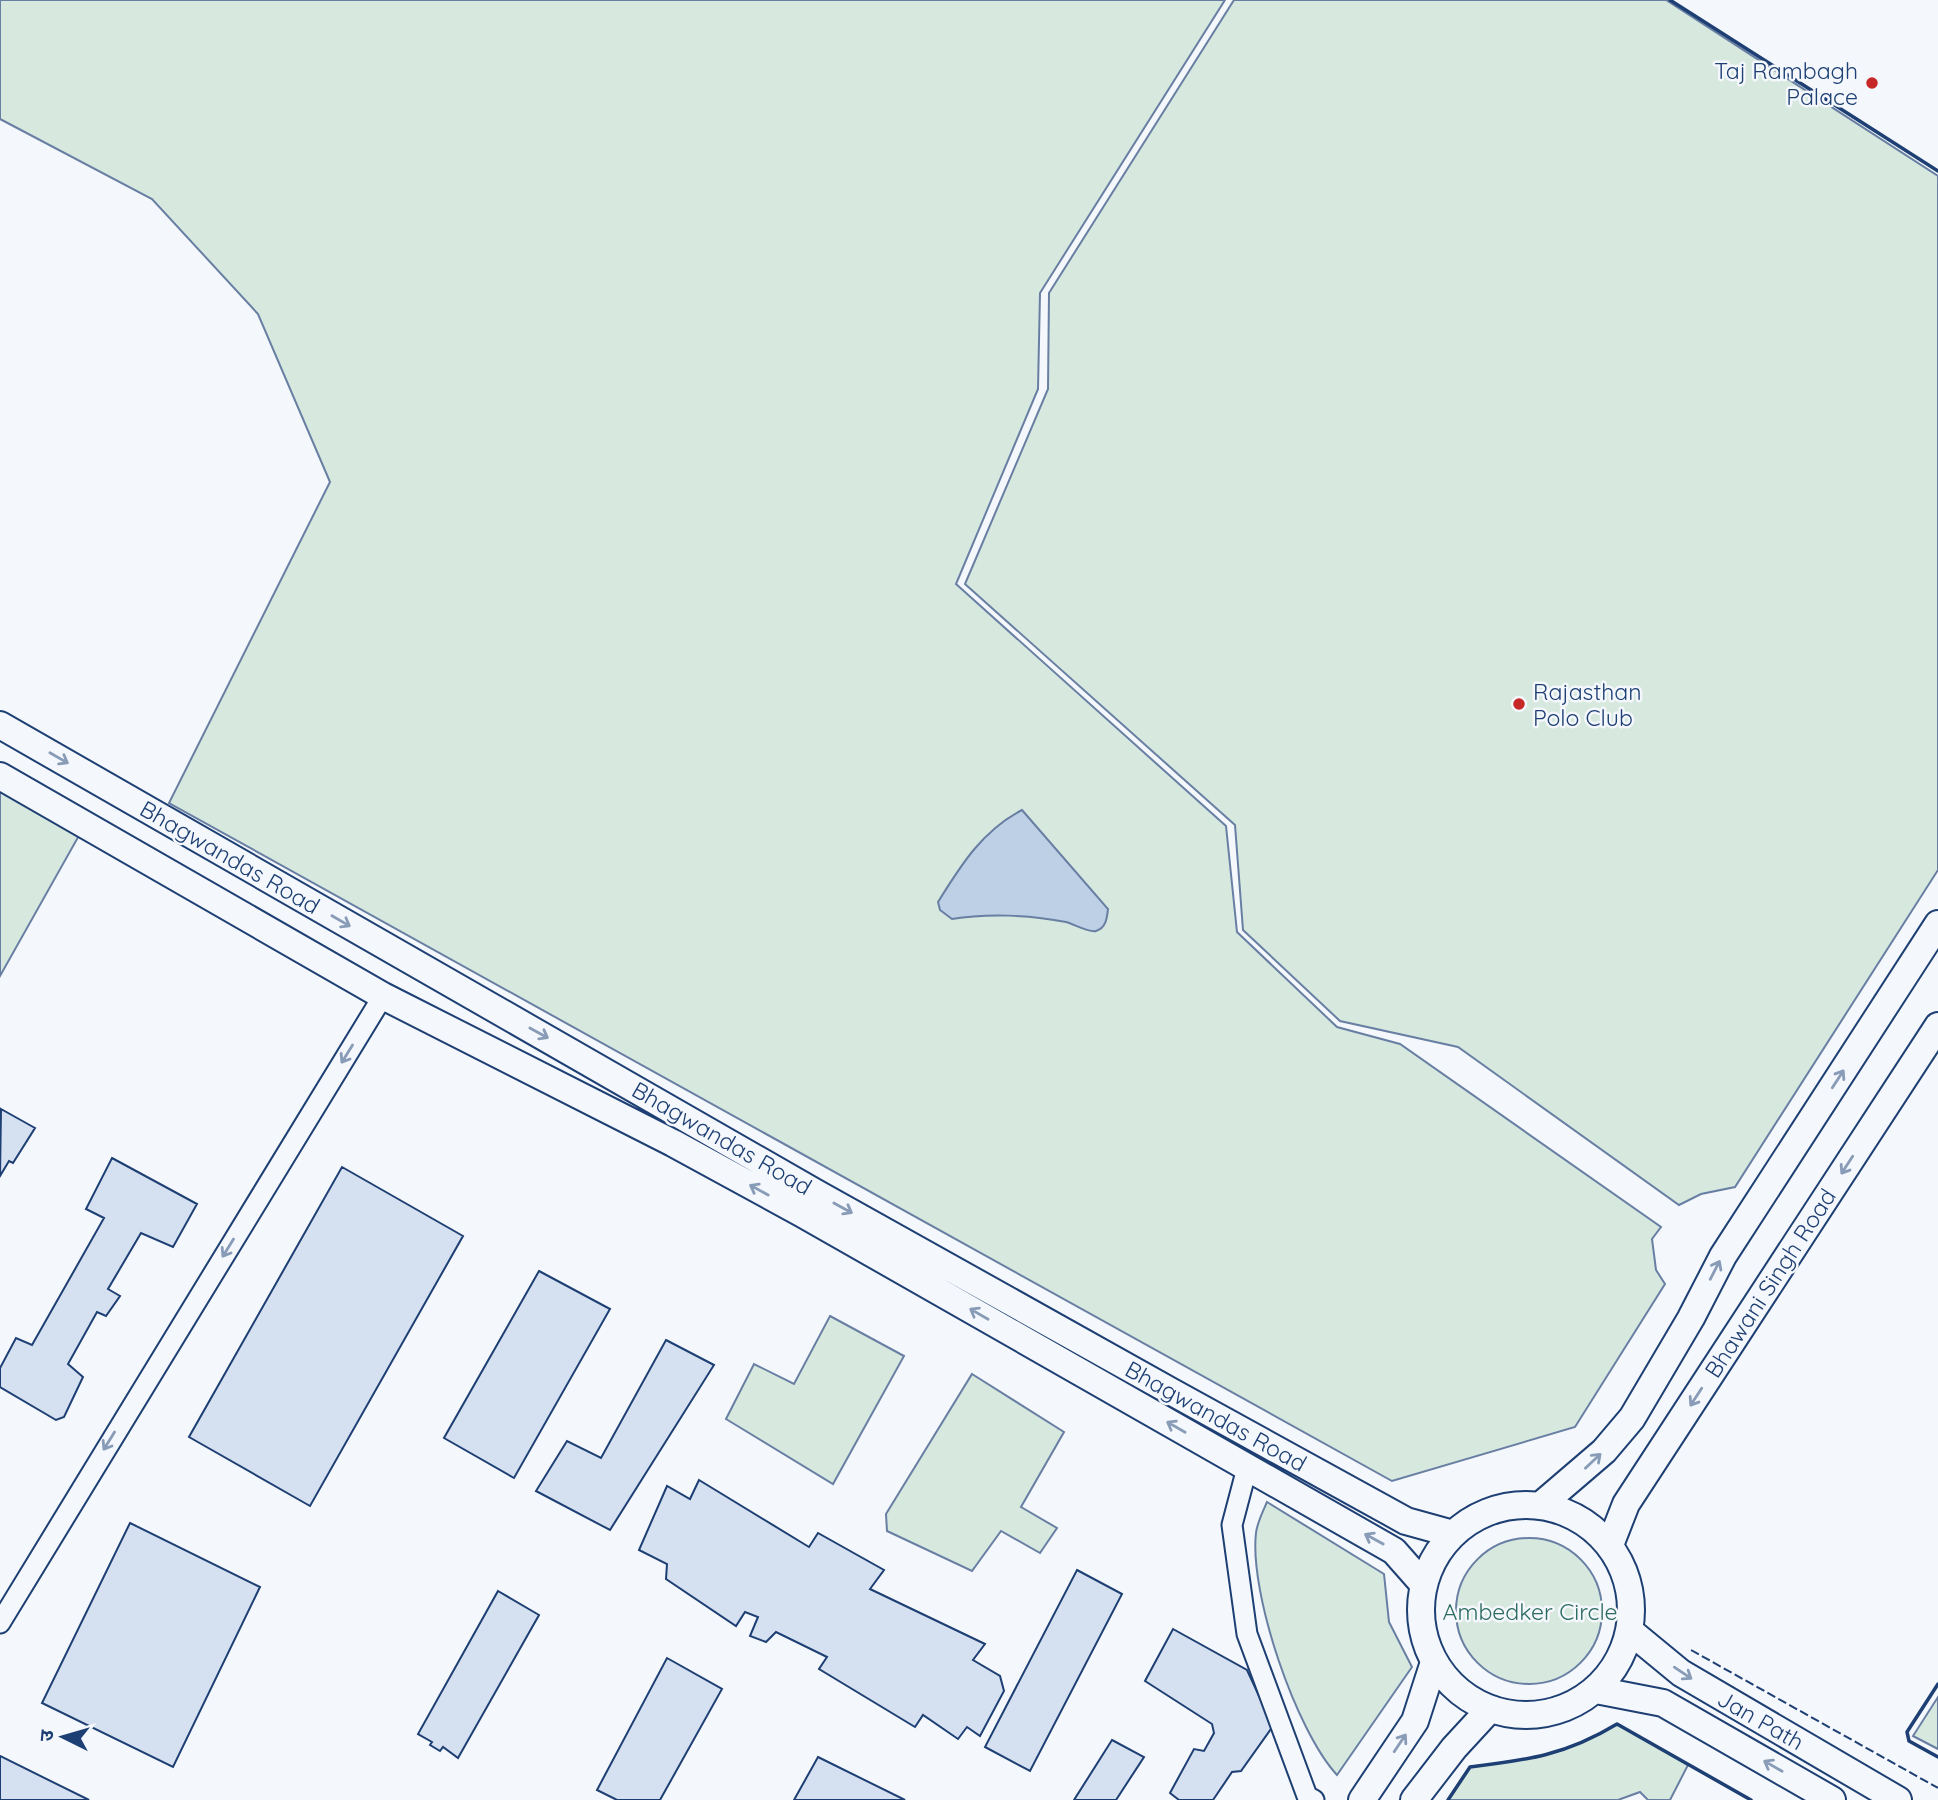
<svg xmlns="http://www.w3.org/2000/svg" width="1938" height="1800" font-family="Quicksand,'Noto Sans Devanagari',sans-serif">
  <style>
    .green { fill: #d7e8df; stroke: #687fa3; stroke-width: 2 }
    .water { fill: #bed0e5; stroke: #687fa3; stroke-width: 2 }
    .building { fill: #d5e0f0; stroke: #1d3f73; stroke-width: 2 }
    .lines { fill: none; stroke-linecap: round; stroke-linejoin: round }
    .street-casing { stroke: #1d3f73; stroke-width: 23 }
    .secondary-casing { stroke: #1d3f73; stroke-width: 30 }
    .street { stroke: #f4f7fb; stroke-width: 19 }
    .secondary { stroke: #f4f7fb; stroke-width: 26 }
    .fence { stroke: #1d3f73; stroke-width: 2; stroke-dasharray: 9 3.5; stroke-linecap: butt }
    .wall { stroke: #1d3f73; stroke-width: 3.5 }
    .oneway { stroke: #889bb7 }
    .poi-dot { fill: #c62828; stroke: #f4f7fb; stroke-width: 2.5 }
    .labels { text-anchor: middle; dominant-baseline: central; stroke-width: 5; stroke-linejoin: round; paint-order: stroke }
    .poi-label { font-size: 23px; fill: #1d3f73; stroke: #f4f7fb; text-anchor: end }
    .street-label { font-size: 23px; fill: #1d3f73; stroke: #f4f7fb }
    .park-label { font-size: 23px; fill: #2c6c60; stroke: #f4f7fb }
  </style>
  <rect width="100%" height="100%" fill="#f4f7fb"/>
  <path class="green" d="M0,0H1225L1040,293L1038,389L956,584L1226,826L1237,932L1337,1027L1400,1044L1661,1227L1652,1239L1656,1270L1665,1284L1575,1427L1392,1481L169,803L330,482L258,314L152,199L0,119Z
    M1234,0H1666L1938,176V870L1735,1187L1701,1194L1679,1205L1458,1047L1340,1021L1243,930L1235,825L965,584L1048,389L1049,293Z
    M0,787L81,832L0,976Z
    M830,1316L904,1356L833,1484L726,1419L754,1364L794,1384Z
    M972,1374L1064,1432L1021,1507L1057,1528L1040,1553L1001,1531L972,1571L887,1531L886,1514Z
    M1267,1502L1384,1574L1389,1622L1412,1667L1337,1775C1296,1731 1249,1593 1256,1533C1257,1523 1263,1511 1267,1502Z
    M1456 1611a73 73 0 1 1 146 0a73 73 0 1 1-146 0Z
    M1938,1697V1749L1913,1736Z
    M1617,1724L1688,1765L1670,1800H1648L1640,1792L1618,1800H1448L1470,1767C1528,1760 1565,1755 1617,1724Z"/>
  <path class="water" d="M1022,810L1108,909C1107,918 1106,928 1096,931C1089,933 1074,924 1066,922C1031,915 987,913 952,919L940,910L938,902C961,865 982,831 1022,810Z"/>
  <path class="building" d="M1,1109L35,1128L13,1163L9,1161L0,1176Z
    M112,1158L197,1204L173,1247L141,1233L108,1289L120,1296L106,1316L97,1312L68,1364L83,1377L64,1417L56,1420L0,1387V1368L16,1338L32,1345L104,1218L86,1209Z
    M342,1167L463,1236L310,1506L189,1437Z
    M539,1271L610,1309L514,1478L444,1438Z
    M666,1340L714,1365L610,1530L536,1491L567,1441L601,1458Z
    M699,1480L809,1547L818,1533L884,1570L870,1589L985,1644L973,1660L1000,1676L1004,1691L980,1736L967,1727L958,1739L923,1715L915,1727L819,1669L827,1657L776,1632L766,1642L750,1636L758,1617L745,1612L736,1626L666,1579L667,1564L639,1550L667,1486L690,1499Z
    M130,1523L260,1587L173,1767L42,1703Z
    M1077,1570L1122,1594L1030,1771L985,1747Z
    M498,1591L539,1615L458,1758L443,1747L440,1751L430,1745L432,1742L418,1734Z
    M1173,1629L1247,1670L1273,1726L1241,1771L1232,1772L1213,1800H1179L1170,1793L1194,1749L1204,1751L1214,1733L1212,1724L1145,1681Z
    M667,1658L722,1689L660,1800H617L597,1790Z
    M1112,1740L1144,1757L1116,1800H1074Z
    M0,1756L89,1800H0Z
    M818,1757L905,1800H794Z"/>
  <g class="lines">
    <defs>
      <path id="street" d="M1247,1468L1232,1525L1247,1634L1307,1796L1314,1800
        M0,1623L383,996"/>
      <path id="secondary" d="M0,725L816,1193L1172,1392L1406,1521L1453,1534
        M0,776L383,996L673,1143L803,1214L1394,1551L1424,1585
        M1421 1610a105 105 0 1 1 210 0a105 105 0 1 1-210 0Z
        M1541,1505L1604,1451L1632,1418L1691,1318L1723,1256L1938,924
        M1610,1545L1626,1504L1938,1026
        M1630,1631L1681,1673L1898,1800
        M1596,1690L1663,1703L1832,1800
        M1362,1800L1415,1721L1434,1662
        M1414,1800L1454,1748L1489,1710"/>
    </defs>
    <use href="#street" class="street-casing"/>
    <use href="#secondary" class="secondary-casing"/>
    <use href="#street" class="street"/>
    <use href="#secondary" class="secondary"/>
    <path class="fence" d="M1691,1650L1938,1788"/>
    <path class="wall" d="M1670,0L1938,171
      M1938,1684L1907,1732L1909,1741L1938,1757
      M1448,1800L1470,1767C1528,1760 1566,1755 1617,1724L1751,1800"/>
  </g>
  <defs><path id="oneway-shaft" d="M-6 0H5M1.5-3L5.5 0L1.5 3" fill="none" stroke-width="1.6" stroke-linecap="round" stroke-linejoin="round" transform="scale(1.75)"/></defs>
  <g class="oneway">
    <use href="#oneway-shaft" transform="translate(59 758) rotate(30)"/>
    <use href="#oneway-shaft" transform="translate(341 921) rotate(30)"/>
    <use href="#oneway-shaft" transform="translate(539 1033) rotate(29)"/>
    <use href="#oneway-shaft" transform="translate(347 1054) rotate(122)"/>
    <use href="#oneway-shaft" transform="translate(1838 1079) rotate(-57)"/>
    <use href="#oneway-shaft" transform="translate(1847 1165) rotate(123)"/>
    <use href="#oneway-shaft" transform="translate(759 1190) rotate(-151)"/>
    <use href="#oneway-shaft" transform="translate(843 1208) rotate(29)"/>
    <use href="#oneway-shaft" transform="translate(228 1248) rotate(122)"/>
    <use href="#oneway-shaft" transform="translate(1715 1270) rotate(-63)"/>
    <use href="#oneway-shaft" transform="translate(979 1314) rotate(-150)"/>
    <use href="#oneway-shaft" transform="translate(1696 1397) rotate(123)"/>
    <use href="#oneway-shaft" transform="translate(1176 1427) rotate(-150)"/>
    <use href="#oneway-shaft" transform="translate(109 1441) rotate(122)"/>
    <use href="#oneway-shaft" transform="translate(1593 1461) rotate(-43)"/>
    <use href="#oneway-shaft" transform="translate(1374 1539) rotate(-151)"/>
    <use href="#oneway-shaft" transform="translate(1683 1673) rotate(34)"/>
    <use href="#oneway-shaft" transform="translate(1400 1743) rotate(-56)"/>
    <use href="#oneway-shaft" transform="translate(1773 1766) rotate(-150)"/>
  </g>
  <g class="poi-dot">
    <circle cx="1872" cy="83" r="7"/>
    <circle cx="1519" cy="704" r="7"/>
  </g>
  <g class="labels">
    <g class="poi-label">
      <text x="1858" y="70">Taj Rambagh<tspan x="1858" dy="26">Palace</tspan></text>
      <text x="1533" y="691" text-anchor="start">Rajasthan<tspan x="1533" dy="26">Polo Club</tspan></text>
    </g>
    <g class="street-label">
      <text transform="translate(230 857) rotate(30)">Bhagwandas Road</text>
      <text transform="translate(722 1138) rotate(30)">Bhagwandas Road</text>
      <text transform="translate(1770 1283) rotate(-57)">Bhawani Singh Road</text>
      <text transform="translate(1216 1416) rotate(29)">Bhagwandas Road</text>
      <text transform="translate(1761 1720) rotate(30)">Jan Path</text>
    </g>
    <g class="park-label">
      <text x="1530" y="1611">Ambedker Circle</text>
    </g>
  </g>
  <g transform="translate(63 1737) rotate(275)" stroke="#f4f7fb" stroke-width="5" paint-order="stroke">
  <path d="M0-5L12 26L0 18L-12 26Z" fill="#1d3f73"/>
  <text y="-10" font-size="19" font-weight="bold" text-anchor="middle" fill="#1d3f73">उ</text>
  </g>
</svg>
